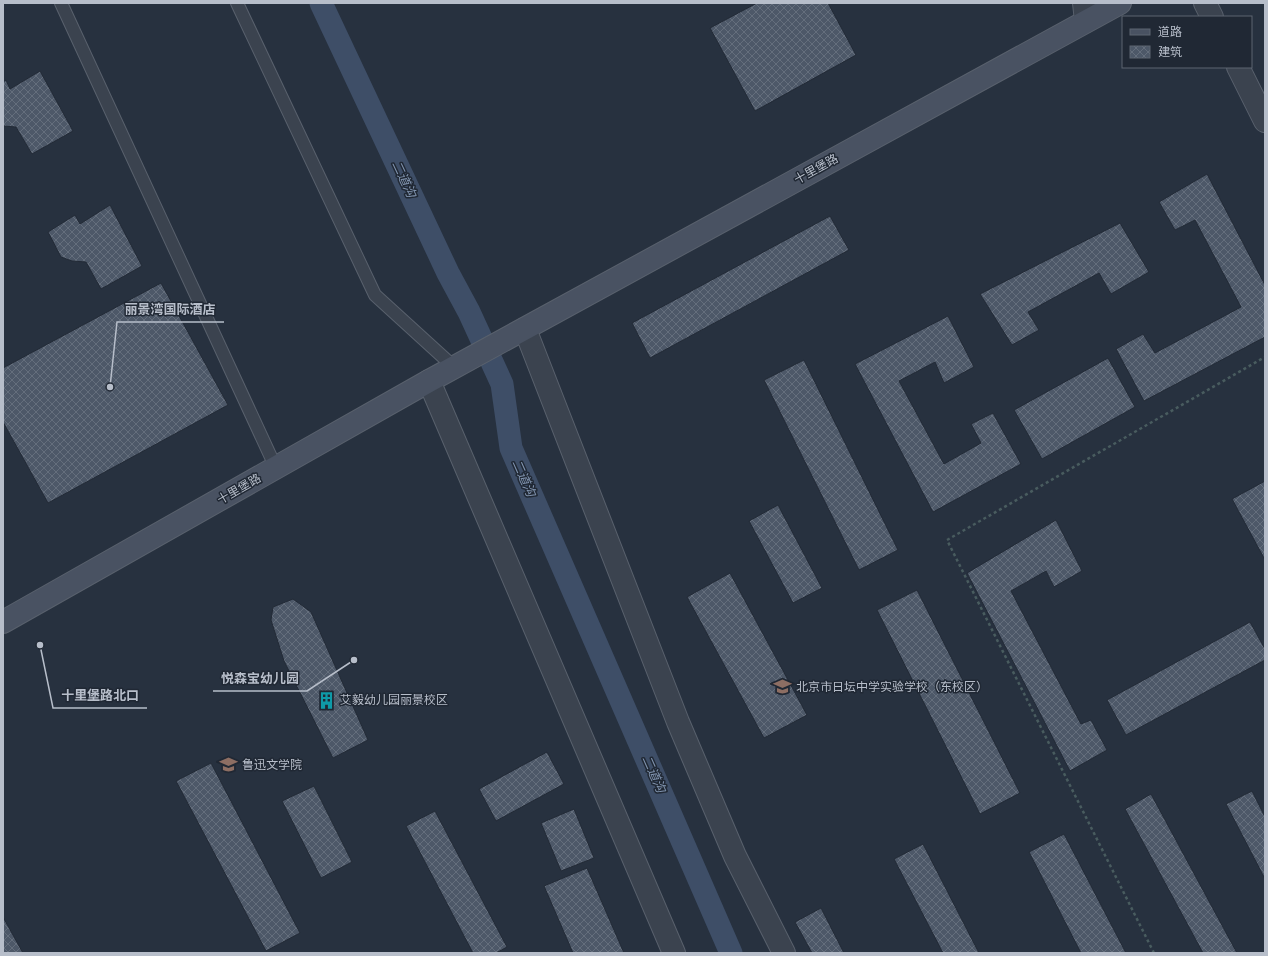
<svg xmlns="http://www.w3.org/2000/svg" width="1268" height="956" font-family="'DejaVu Sans','Noto Sans SC',sans-serif">
  <style>
    .lines { fill: none; stroke-linecap: round; stroke-linejoin: round }
    .canal { stroke: #3e4e67; stroke-width: 23 }
    .building { fill: url(#building-cross-hatch); stroke: #222a36 }
    .lane-casing { stroke: #59616d; stroke-width: 14 }
    .street-casing { stroke: #59616d; stroke-width: 24 }
    .secondary-casing { stroke: #59616d; stroke-width: 24 }
    .path { stroke: #495c5f; stroke-width: 2.5; stroke-dasharray: 3 3; stroke-linecap: butt }
    .lane { stroke: #3b434f; stroke-width: 12 }
    .street { stroke: #3b434f; stroke-width: 22 }
    .secondary { stroke: #495262; stroke-width: 22 }
    .labels { text-anchor: middle; dominant-baseline: central; stroke-width: 3; stroke-linejoin: round; paint-order: stroke }
    .street-label { font-size: 12px; fill: #b7beca; stroke: #202834 }
    .poi-label { font-size: 12px; fill: #b7beca; stroke: #202834; text-anchor: start }
    .water-label { font-size: 13px; font-style: italic; fill: #8194af; stroke: #202834 }
    .leader { fill: none; stroke: #b7beca; stroke-width: 1.5 }
    .callout-dot { fill: #b7beca; stroke: #202834; stroke-width: 1.5 }
    .callout-label { font-size: 13px; text-anchor: middle; font-weight: bold; fill: #b7beca; stroke: #202834; stroke-width: 3; stroke-linejoin: round; paint-order: stroke }
  </style>
  <defs>
    <pattern id="building-cross-hatch" width="8" height="8" patternUnits="userSpaceOnUse"><rect width="8" height="8" fill="#4d5868"/><path d="M0 0l8 8M0 8l8-8" fill="none" stroke="#646e7c"/></pattern>
  </defs>
  <rect width="100%" height="100%" fill="#27313f"/>
  <g class="lines">
    <path class="canal" d="M321,3L448,273L469,312L502,384L511,448L731,953"/>
  </g>
  <path class="building" d="M757,3H828L856,55L755,111L710,28Z
    M40,71L73,131L32,154L16,127L3,126V82L6,80L10,89Z
    M1207,174L1265,285V337L1144,401L1116,349L1143,334L1155,353L1241,307L1195,220L1175,230L1159,202Z
    M110,205L142,266L101,289L86,262L72,261L61,257L48,232L75,215L80,224Z
    M830,216L849,250L650,358L632,323Z
    M1120,223L1149,272L1111,294L1099,273L1028,312L1039,330L1012,345L980,294Z
    M161,283L228,405L48,503L3,422V368Z
    M948,316L974,367L944,383L935,362L899,381L944,464L981,443L971,424L993,413L1021,464L933,512L855,364Z
    M1108,358L1135,407L1042,459L1014,410Z
    M804,360L898,550L859,570L764,380Z
    M1265,481V560L1232,499Z
    M778,505L822,588L793,603L749,521Z
    M1056,520L1082,571L1054,587L1046,571L1011,591L1081,724L1091,720L1107,750L1070,771L967,573Z
    M730,573L807,715L764,738L687,597Z
    M917,590L1020,793L980,814L877,610Z
    M293,599L311,612L368,740L333,758L284,661L271,620L273,607Z
    M1250,622L1265,649V660L1126,735L1107,700Z
    M547,752L564,784L496,821L479,789Z
    M211,763L300,933L266,951L176,781Z
    M314,786L352,862L321,878L282,801Z
    M1252,791L1265,817V879L1226,804Z
    M1151,794L1237,953H1203L1125,809Z
    M574,809L594,858L561,871L541,823Z
    M435,811L507,947L496,953H473L406,826Z
    M1064,834L1126,953H1081L1029,852Z
    M923,844L979,953H943L894,859Z
    M587,868L624,953H573L544,886Z
    M821,908L844,953H812L795,922Z
    M3,917L23,953H3Z"/>
  <g class="lines">
    <defs>
      <path id="lane" d="M61,3L276,468
        M237,3L375,295L454,367"/>
      <path id="street" d="M1084,3L1086,21
        M1205,3L1212,17
        M1238,67L1265,121
        M525,329L678,722L735,856L784,953
        M429,381L674,953"/>
      <path id="secondary" d="M3,622L429,381L1120,3"/>
    </defs>
    <use href="#lane" class="lane-casing"/>
    <use href="#street" class="street-casing"/>
    <use href="#secondary" class="secondary-casing"/>
    <path class="path" d="M1154,953L947,540L1265,357"/>
    <use href="#lane" class="lane"/>
    <use href="#street" class="street"/>
    <use href="#secondary" class="secondary"/>
  </g>
  <defs>
    <symbol id="school-bare" viewBox="-9 -9 18 18"><path d="M0-5L7-2L0 1L-7-2ZM-4 1L0 2.5L4 1V4Q0 6-4 4Z" fill="#8d6e63" stroke="#202834" stroke-width="2.5" paint-order="stroke"/></symbol>
    <symbol id="building-bare" viewBox="-9 -9 18 18"><path d="M-4-6H4V6H1V3H-1V6H-4ZM-2.5-4.3h1.7v1.8h-1.7ZM.8-4.3h1.7v1.8H.8ZM-2.5-1h1.7V.8h-1.7ZM.8-1h1.7V.8H.8Z" fill="#0f9aa8" stroke="#202834" stroke-width="2.5" paint-order="stroke"/></symbol>
    <symbol id="university-bare" viewBox="-9 -9 18 18"><path d="M0-5L7-2L0 1L-7-2ZM-4 1L0 2.5L4 1V4Q0 6-4 4Z" fill="#8d6e63" stroke="#202834" stroke-width="2.5" paint-order="stroke"/></symbol>
  </defs>
  <g fill-rule="evenodd">
    <use href="#school-bare" x="770" y="674" width="25" height="25"/>
    <use href="#building-bare" x="314" y="688" width="25" height="25"/>
    <use href="#university-bare" x="216" y="752" width="25" height="25"/>
  </g>
  <g class="labels">
    <g class="street-label">
      <text transform="translate(816 169) rotate(-29)">十里堡路</text>
      <text transform="translate(239 489) rotate(-30)">十里堡路</text>
    </g>
    <g class="poi-label">
      <text x="796" y="687">北京市日坛中学实验学校（东校区）</text>
      <text x="340" y="700">艾毅幼儿园丽景校区</text>
      <text x="242" y="765">鲁迅文学院</text>
    </g>
    <g class="water-label">
      <text transform="translate(404 179) rotate(65)">二道沟</text>
      <text transform="translate(524 478) rotate(66)">二道沟</text>
      <text transform="translate(654 774) rotate(66)">二道沟</text>
    </g>
  </g>
  <path class="leader" d="M110 387L117 322H224M354 660L307 691H213M40 645L53 708H147"/>
  <g class="callout-dot">
    <circle cx="110" cy="387" r="4"/>
    <circle cx="354" cy="660" r="4"/>
    <circle cx="40" cy="645" r="4"/>
  </g>
  <g class="callout-label">
    <text x="170" y="314">丽景湾国际酒店</text>
    <text x="260" y="683">悦森宝幼儿园</text>
    <text x="100" y="700">十里堡路北口</text>
  </g>
  <rect width="1268" height="956" fill="none" stroke="#b7beca" stroke-width="8"/>
  <rect x="1122" y="16" width="130" height="52" fill="#202834" stroke="#5c6470"/>
  <rect x="1130" y="29" width="20" height="6" fill="#495262" stroke="#5c6470"/>
  <text x="1158" y="36" font-size="12" fill="#b7beca">道路</text>
  <rect x="1130" y="46" width="20" height="12" fill="url(#building-cross-hatch)" stroke="#5c6470"/>
  <text x="1158" y="56" font-size="12" fill="#b7beca">建筑</text>
</svg>
